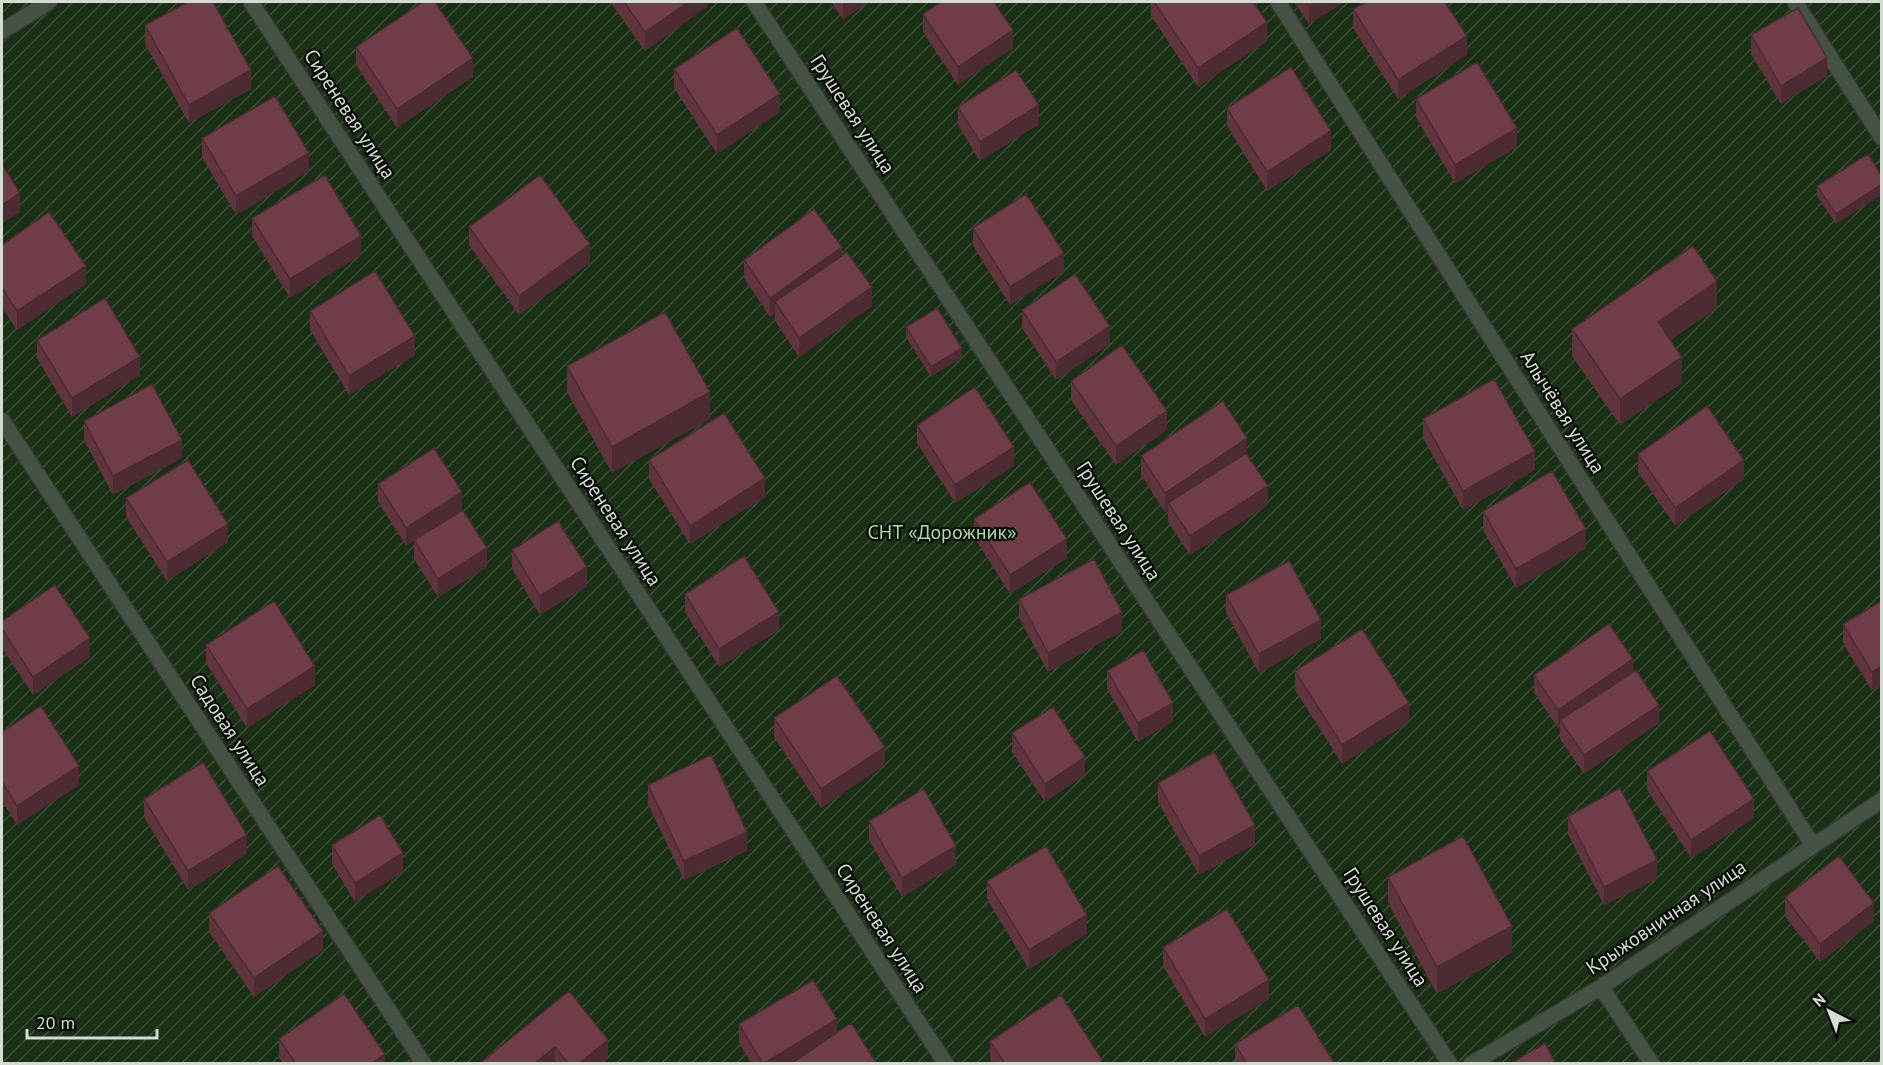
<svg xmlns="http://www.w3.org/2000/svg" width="1883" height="1065" font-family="'PT Sans',sans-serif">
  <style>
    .garden { fill: url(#garden-furrows) }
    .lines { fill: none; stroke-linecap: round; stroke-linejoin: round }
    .street-casing { stroke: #323a30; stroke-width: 18 }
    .street { stroke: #455142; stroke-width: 15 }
    .wall { fill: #5f343d }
    .shaded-wall { fill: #4d2b32 }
    .building { fill: #6e3d47; stroke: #4d2b32; stroke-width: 1.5 }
    .labels { text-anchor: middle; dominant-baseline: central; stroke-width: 4.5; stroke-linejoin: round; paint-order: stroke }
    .street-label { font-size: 20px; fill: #d3dbd2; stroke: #060a05 }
    .park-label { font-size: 20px; fill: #acdea0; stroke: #060a05 }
  </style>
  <defs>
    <pattern id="garden-furrows" width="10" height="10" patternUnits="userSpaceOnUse" patternTransform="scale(1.5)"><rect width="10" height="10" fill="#193014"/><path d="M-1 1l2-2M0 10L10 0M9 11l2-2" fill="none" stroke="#3a4d35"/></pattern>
  </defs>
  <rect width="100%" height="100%" fill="#172215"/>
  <path class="garden" d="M2,2H1881V1063L2,1064Z"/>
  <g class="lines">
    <defs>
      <path id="street" d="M251,2L946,1064
        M754,2L1450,1064
        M1278,2L1812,844
        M1795,2L1882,138
        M2,31L49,2
        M2,420L424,1064
        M1601,987L1652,1064
        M1471,1064L1601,987L1882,800"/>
    </defs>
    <use href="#street" class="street-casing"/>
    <use href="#street" class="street"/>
  </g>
  <path class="wall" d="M610,2H708V6L645,51Z
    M831,2H869L843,19Z
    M1151,2H1253L1267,41L1198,87L1151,16Z
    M1294,2H1344L1309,24Z
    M1353,9L1467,55L1398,99L1353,28Z
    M923,14L1013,48L958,85L923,32Z
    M145,25L251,89L189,123L145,44Z
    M1751,35L1827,76L1781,104L1751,54Z
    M356,47L473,77L397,128L356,65Z
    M674,69L780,112L717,154L674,88Z
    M1416,99L1517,147L1455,183L1416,118Z
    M958,107L1039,124L980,161L958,125Z
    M1227,108L1331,150L1267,191L1227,126Z
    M202,138L309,171L236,215L202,157Z
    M1881,175V195L1836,224L1817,196V186Z
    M252,218L361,255L290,298L252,236Z
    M469,227L590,263L519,315L469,245Z
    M973,228L1064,271L1010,305L973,246Z
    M2,245L86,284L17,330L2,307Z
    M842,256L872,306L799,357L775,321V313L770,317L744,278V260Z
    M1717,308L1670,340L1682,383L1620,425L1572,356V329Z
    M1022,310L1110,344L1056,380L1022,328Z
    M310,311L415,355L349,395L310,330Z
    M906,327L962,357L931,377L906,337Z
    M37,340L140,375L72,417L37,358Z
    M567,366L710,419L612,473L567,392Z
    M1071,381L1167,430L1116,465L1071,400Z
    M1423,419L1535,470L1463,510L1423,438Z
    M84,421L182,458L113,495L84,440Z
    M917,425L1014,466L955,503L917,443Z
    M1638,454L1744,479L1675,526L1638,472Z
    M1247,455L1268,505L1190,555L1168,522V510L1165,512L1141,475V456Z
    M649,460L765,497L690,544L649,479Z
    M378,484L462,510L487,567L438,597L414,559V541L406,546L378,502Z
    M126,498L228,542L167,581L126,517Z
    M1483,511L1586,548L1516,588L1483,530Z
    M974,519L1067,558L1010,594L974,537Z
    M512,550L587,586L540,615L512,569Z
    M685,594L779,630L719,667L685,612Z
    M1226,595L1321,639L1259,673L1226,613Z
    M1019,599L1122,631L1048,672L1019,618Z
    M1881,601L1872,691L1843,643V624Z
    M2,621L90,657L33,695L2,648Z
    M206,645L315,685L247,728L206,663Z
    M1107,671L1173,721L1138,742L1107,689Z
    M1295,671L1409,722L1342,764L1295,690Z
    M1633,672L1659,723L1584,774L1560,739V727L1558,728L1534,693V675Z
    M774,718L885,765L821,808L774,737Z
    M2,732L79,785L17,825L2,801Z
    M1012,733L1085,775L1045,802L1012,752Z
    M1647,771L1754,818L1691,858L1647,790Z
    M1158,783L1255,844L1199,875L1158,802Z
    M648,785L747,851L684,880L648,804Z
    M144,799L247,854L188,890L144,817Z
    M1568,816L1657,879L1604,905L1568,834Z
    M869,821L956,865L902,897L869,840Z
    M332,845L403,872L355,902L332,864Z
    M1388,877L1512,952L1437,994L1388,903Z
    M987,881L1087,934L1029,969L987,899Z
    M1785,897L1874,921L1820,962L1785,916Z
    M209,913L323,950L254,997L209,932Z
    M1163,947L1269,999L1205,1037L1163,966Z
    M569,991L608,1058L601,1064H479Z
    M739,1024L837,1033L877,1064H752L739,1043Z
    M279,1039L385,1064H283L279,1058Z
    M990,1041L1102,1064H993L990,1059Z
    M1235,1044L1335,1064H1235Z"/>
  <path class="shaded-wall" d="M688,2H708V6L645,51V32Z
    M843,2H869L843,19Z
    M1315,2H1344L1309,24V6Z
    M1267,22V41L1198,87V68Z
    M1013,30V48L958,85V67Z
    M1467,36V55L1398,99V80Z
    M473,58V77L397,128V109Z
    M1827,58V76L1781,104V86Z
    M251,70V89L189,123V105Z
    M780,94V112L717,154V135Z
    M1039,105V124L980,161V142Z
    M1517,128V147L1455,183V165Z
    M1331,131V150L1267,191V172Z
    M309,153V171L236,215V196Z
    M1881,185V195L1836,224V214Z
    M20,193V212L2,223V205Z
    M361,236V255L290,298V279Z
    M590,244V263L519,315V296Z
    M842,247V266L775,302V313L770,317V298Z
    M1064,253V271L1010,305V287Z
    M86,266V284L17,330V311Z
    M1717,281V308L1658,348V322Z
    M872,287V306L799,357V338Z
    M1110,326V344L1056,380V362Z
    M415,336V355L349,395V376Z
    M962,348V357L931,377V367Z
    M140,357V375L72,417V398Z
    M1682,357V383L1620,425V399Z
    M710,392V419L612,473V447Z
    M1167,411V430L1116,465V446Z
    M1247,438V457L1168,503V510L1165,512V493Z
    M182,440V458L113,495V476Z
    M1014,447V466L955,503V485Z
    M1535,451V470L1463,510V491Z
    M1744,460V479L1675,526V508Z
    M765,478V497L690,544V526Z
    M1268,486V505L1190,555V536Z
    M462,492V511L406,546V528Z
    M228,524V542L167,581V562Z
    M1586,529V548L1516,588V569Z
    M1067,539V558L1010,594V575Z
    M487,548V567L438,597V579Z
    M587,567V586L540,615V596Z
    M779,612V630L719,667V649Z
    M1122,612V631L1048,672V653Z
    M1321,620V639L1259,673V654Z
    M90,638V657L33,695V677Z
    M1633,659V678L1560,720V727L1558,728V710Z
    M315,666V685L247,728V709Z
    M1881,666V685L1872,691V672Z
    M1173,703V721L1138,742V723Z
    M1409,703V722L1342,764V745Z
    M1659,705V723L1584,774V755Z
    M885,747V765L821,808V789Z
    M1085,757V775L1045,802V784Z
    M79,766V785L17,825V806Z
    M1754,799V818L1691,858V840Z
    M1255,825V844L1199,875V856Z
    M747,832V851L684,880V861Z
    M247,835V854L188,890V871Z
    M956,846V865L902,897V878Z
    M403,853V872L355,902V883Z
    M1657,860V879L1604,905V887Z
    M1874,903V921L1820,962V944Z
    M1087,915V934L1029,969V950Z
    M1512,926V952L1437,994V967Z
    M323,931V950L254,997V978Z
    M1269,980V999L1205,1037V1019Z
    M837,1019V1037L794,1064H763Z
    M608,1040V1058L601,1064H578Z
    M555,1047V1064H534Z
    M385,1054V1064H371Z"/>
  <path class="building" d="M188,2H213L251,70L189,105L145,25Z
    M423,2H435L473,58L397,109L356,47Z
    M624,2H688L645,32Z
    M941,2H994L1013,30L958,67L923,14Z
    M1154,2H1253L1267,22L1198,68Z
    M1306,2H1315L1309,6Z
    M1366,2H1445L1467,36L1398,80L1353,9Z
    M1798,8L1827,58L1781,86L1751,35Z
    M737,28L780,94L717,135L674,69Z
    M1477,62L1517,128L1455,165L1416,99Z
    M1291,67L1331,131L1267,172L1227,108Z
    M1016,70L1039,105L980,142L958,107Z
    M275,96L309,153L236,196L202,138Z
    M1868,154L1881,175V185L1836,214L1817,186Z
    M2,164L20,193L2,205Z
    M325,175L361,236L290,279L252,218Z
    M540,175L590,244L519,296L469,227Z
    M1026,194L1064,253L1010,287L973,228Z
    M814,209L842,247L770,298L744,260Z
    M49,212L86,266L17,311L2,288V245Z
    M1693,246L1717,281L1658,322L1682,357L1620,399L1572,329Z
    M847,252L872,287L799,338L775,302Z
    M375,271L415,336L349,376L310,311Z
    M1075,274L1110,326L1056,362L1022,310Z
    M105,298L140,357L72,398L37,340Z
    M937,308L962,348L931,367L906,327Z
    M665,312L710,392L612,447L567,366Z
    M1122,345L1167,411L1116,446L1071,381Z
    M1494,379L1535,451L1463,491L1423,419Z
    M152,384L182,440L113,476L84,421Z
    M975,387L1014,447L955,485L917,425Z
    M1223,401L1247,438L1165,493L1141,456Z
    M1707,406L1744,460L1675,508L1638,454Z
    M724,413L765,478L690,526L649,460Z
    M434,448L462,492L406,528L378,484Z
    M1246,453L1268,486L1190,536L1168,503Z
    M188,460L228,524L167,562L126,498Z
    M1552,471L1586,529L1516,569L1483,511Z
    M1030,482L1067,539L1010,575L974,519Z
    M463,510L487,548L438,579L414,540Z
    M558,521L587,567L540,596L512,550Z
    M744,556L779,612L719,649L685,594Z
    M1094,559L1122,612L1048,653L1019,599Z
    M1289,561L1321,620L1259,654L1226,595Z
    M55,585L90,638L33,677L2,629V621Z
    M274,601L315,666L247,709L206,645Z
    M1881,601V666L1872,672L1843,624Z
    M1609,624L1633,659L1558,710L1534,675Z
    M1362,629L1409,703L1342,745L1295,671Z
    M1143,650L1173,703L1138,723L1107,671Z
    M1636,670L1659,705L1584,755L1560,720Z
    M837,676L885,747L821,789L774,718Z
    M41,706L79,766L17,806L2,782V732Z
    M1053,707L1085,757L1045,784L1012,733Z
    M1710,731L1754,799L1691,840L1647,771Z
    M1214,752L1255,825L1199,856L1158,783Z
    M711,755L747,832L684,861L648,785Z
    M203,762L247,835L188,871L144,799Z
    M1620,788L1657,860L1604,887L1568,816Z
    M924,789L956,846L902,878L869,821Z
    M380,815L403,853L355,883L332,845Z
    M1463,836L1512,926L1437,967L1388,877Z
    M1046,846L1087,915L1029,950L987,881Z
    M1839,856L1874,903L1820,944L1785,897Z
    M278,866L323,931L254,978L209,913Z
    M1227,909L1269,980L1205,1019L1163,947Z
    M813,980L837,1019L763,1064L739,1024Z
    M569,991L608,1040L578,1064H569L555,1047L534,1064H479Z
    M344,994L385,1054L371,1064H296L279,1039Z
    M1061,995L1102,1060L1098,1064H1005L990,1041Z
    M1298,1005L1335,1064H1247L1235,1044Z
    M851,1023L877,1064H791Z
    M1545,1043L1556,1064H1510Z"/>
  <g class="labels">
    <g class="street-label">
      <text transform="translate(350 114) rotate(57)">Сиреневая улица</text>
      <text transform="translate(853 114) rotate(57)">Грушевая улица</text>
      <text transform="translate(1563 412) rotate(58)">Алычёвая улица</text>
      <text transform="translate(616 521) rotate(57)">Сиреневая улица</text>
      <text transform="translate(1119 521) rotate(57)">Грушевая улица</text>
      <text transform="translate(230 730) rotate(57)">Садовая улица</text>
      <text transform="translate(1666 917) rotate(-34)">Крыжовничная улица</text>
      <text transform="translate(1386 927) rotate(57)">Грушевая улица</text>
      <text transform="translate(882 928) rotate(57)">Сиреневая улица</text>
    </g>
    <g class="park-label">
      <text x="942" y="532">СНТ «Дорожник»</text>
    </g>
  </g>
  <rect width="1883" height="1065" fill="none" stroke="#d3dbd2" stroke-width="6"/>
  <g transform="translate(1829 1011) rotate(318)" stroke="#060a05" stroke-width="4.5" paint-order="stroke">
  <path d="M0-4.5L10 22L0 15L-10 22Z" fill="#d3dbd2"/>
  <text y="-9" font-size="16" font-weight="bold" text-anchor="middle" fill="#d3dbd2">N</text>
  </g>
  <path d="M27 1029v9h130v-9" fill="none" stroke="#d3dbd2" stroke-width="3"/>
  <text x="36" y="1029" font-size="18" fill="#d3dbd2" stroke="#060a05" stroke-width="4.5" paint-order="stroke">20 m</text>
</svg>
